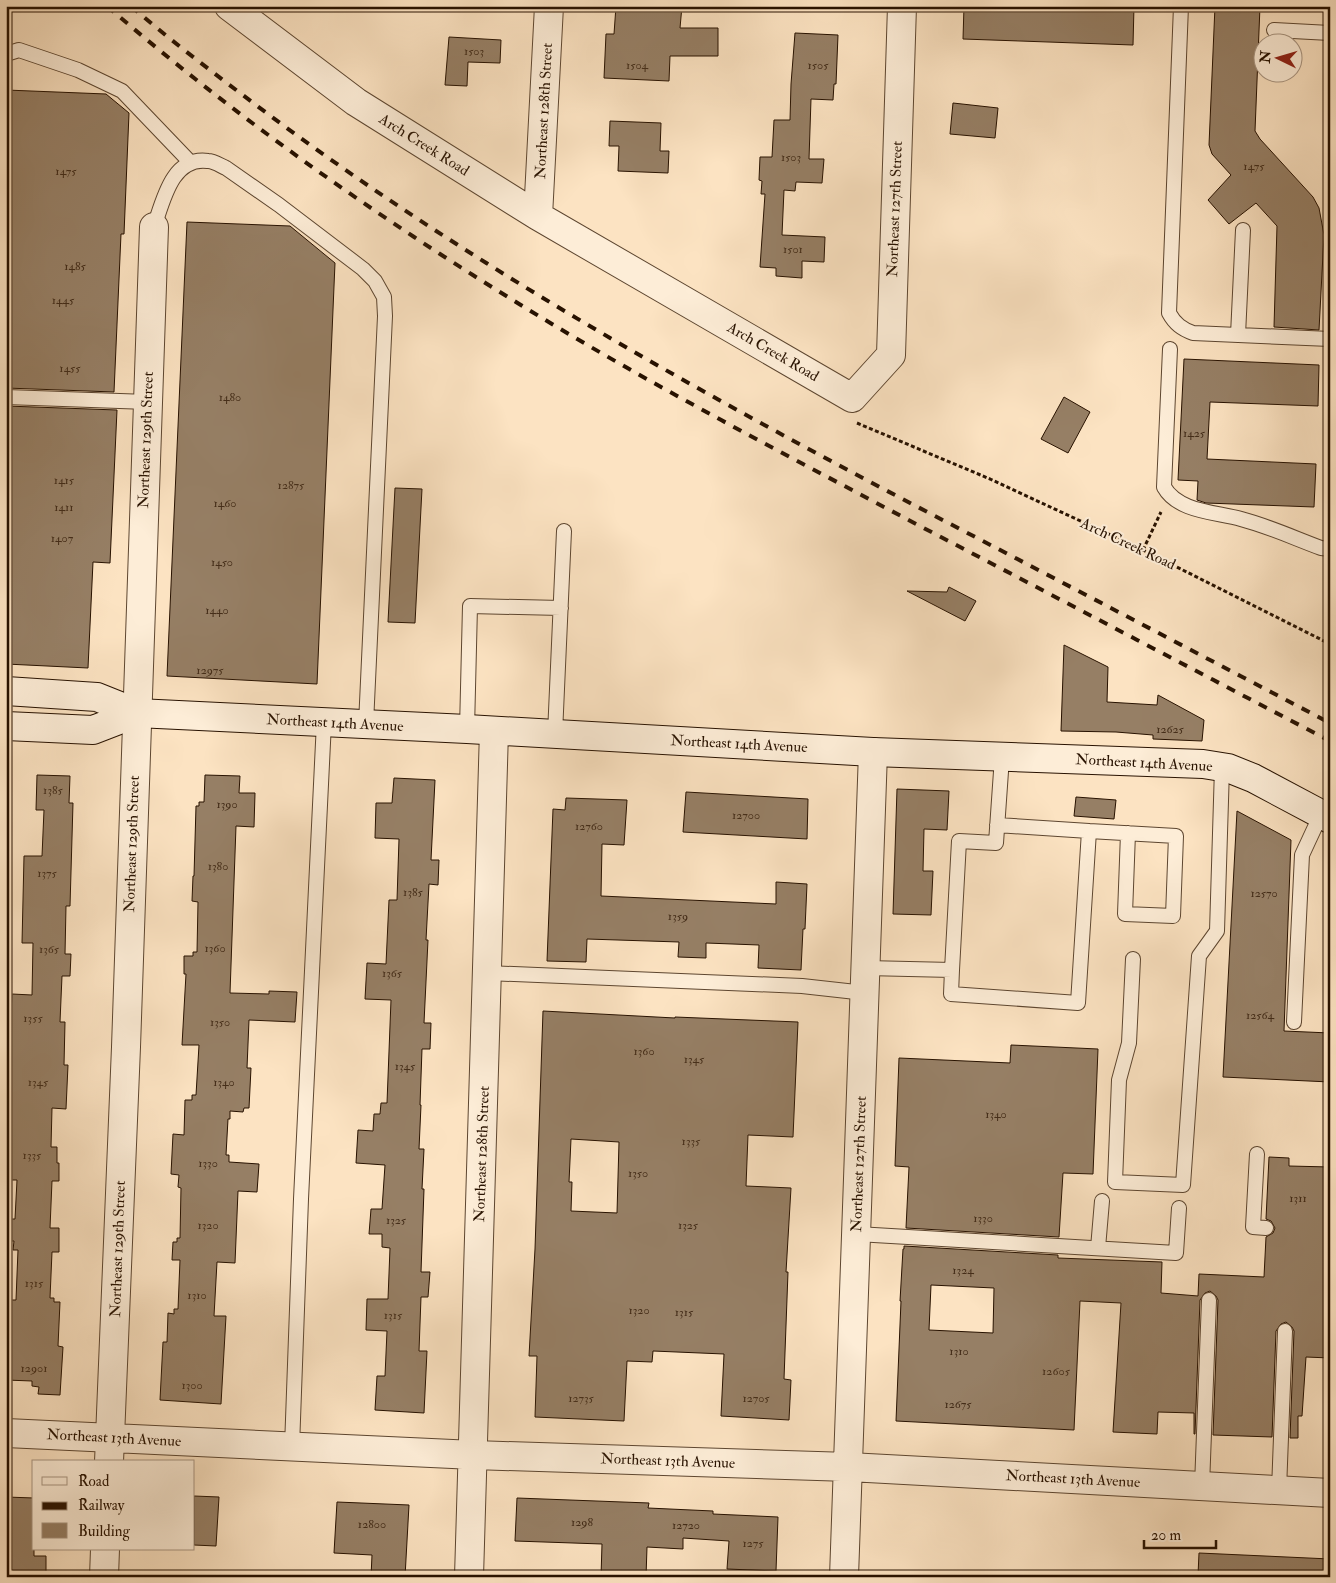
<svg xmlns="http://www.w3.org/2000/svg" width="1336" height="1583" font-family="'IM FELL Double Pica',serif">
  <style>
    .building { fill: #967f65; stroke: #281200; fill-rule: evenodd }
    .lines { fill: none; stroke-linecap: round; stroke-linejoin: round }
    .lane-casing { stroke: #5d4630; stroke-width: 16 }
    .street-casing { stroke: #5d4630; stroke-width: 30 }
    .secondary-casing { stroke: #281200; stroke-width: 30 }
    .path { stroke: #281200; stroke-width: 3; stroke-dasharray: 4 2.5; stroke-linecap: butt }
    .lane { stroke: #fdedd7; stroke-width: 14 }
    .street { stroke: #fdedd7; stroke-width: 28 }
    .secondary { stroke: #fdedd7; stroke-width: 28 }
    .rail { stroke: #281200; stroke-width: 4; stroke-dasharray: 9 9; stroke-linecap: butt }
    .labels { text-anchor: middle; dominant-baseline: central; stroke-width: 4; stroke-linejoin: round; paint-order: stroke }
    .number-label { font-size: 12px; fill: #442d19 }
    .street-label { font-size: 15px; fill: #281200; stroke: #fdedd7 }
  </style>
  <rect width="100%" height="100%" fill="#fce3c2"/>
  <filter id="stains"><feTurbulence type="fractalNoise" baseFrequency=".004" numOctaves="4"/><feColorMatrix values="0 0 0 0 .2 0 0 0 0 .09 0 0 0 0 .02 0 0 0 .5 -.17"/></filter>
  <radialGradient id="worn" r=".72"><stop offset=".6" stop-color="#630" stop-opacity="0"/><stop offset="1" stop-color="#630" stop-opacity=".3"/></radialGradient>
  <path class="building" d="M616,6H682L680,28H718V56H670L669,81L604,78L606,34H614Z
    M964,6H1134L1133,45L963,39Z
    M1215,6H1260L1255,131L1260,139L1313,197L1319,208L1324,235L1319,330L1274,327L1277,226L1256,203L1229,224L1208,200L1231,175L1212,154L1209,145Z
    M795,33L838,35L836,84H834L833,100L811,99L809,159H824L822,183L796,182L795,191L784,190L782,235L825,237L824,262L802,261V278L776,276V268L760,267L765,194H761L762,181L759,180L760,157H772L774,120H790L791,84Z
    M449,37L501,40L500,63L468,62L467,86L445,85Z
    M6,90L106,94L129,113L124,234H121L114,392L6,388L11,230L6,229Z
    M953,103L998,108L995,138L950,134Z
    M610,121L661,123L660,151H669L668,173L618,171L619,146H609Z
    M187,222L290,226L335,263L317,684L167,676Z
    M1184,359L1319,365L1318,406L1210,402L1207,459L1316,464L1314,507L1206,503L1197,500L1198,481L1178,480Z
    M1064,397L1090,412L1068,453L1041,439Z
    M6,406L117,410L110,563L93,562L88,668L6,664Z
    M395,488L422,489L415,623L388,622Z
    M949,587L976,601L965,621L907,591L947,592Z
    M1064,645L1108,667L1107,702L1157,705L1158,695L1204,720L1202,741L1153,739V735L1116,732L1061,731Z
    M37,775L70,776L69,803H73L70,906H66L65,954H71L70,976H62L60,1022H65L64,1065H68L66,1109L52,1108L51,1147H57V1163H59V1181H52L50,1228H59V1252H52L50,1298H54V1302H60L58,1346L63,1347L60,1395L38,1394L39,1387L32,1386V1381L6,1380V1356H8L11,1300H16L18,1250H13L14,1241H6V1219H15L17,1180H6V1120L12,994L32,995L33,943H22L24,856H42L44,810H36Z
    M205,775L240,776L239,793H255L254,827L236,826L230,993L269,994V991L297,992L295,1022L249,1020L247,1068H251L249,1108H244L243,1112L230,1111V1119H228L226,1155H229V1162L259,1164L257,1192L238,1191L235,1263L217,1262L214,1316H226L221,1404L160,1400L163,1342H167L168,1313L174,1314V1309H178L180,1260H172L173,1242H177V1238H180L181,1188L178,1187L179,1175L171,1174L173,1134L184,1135L185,1100H192V1095H196L199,1045H182L186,974H184V956H193V952H197L198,902L192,901L193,876H194L196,806H199V802H204Z
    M394,778L435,780L431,860H439L438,885L429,884L426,940H428L424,1023H431L430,1049H422L420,1105H421L419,1149H424L422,1189H424L421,1272H430L428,1297H421L419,1351H427L424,1413L375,1410L377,1376H385L387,1331L366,1330L367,1299H388L390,1248L382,1247V1234H369L371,1209H382L385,1165L356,1163L358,1130L373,1131L374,1114H380L381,1103H387L391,1000L365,999L367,963L386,964L389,900H397L399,839L375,838L376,803H392Z
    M897,789L949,791L947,830L924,829L923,871H933L931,915L893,914Z
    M686,792L808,799L807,839L683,832Z
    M1076,797L1116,800L1114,819L1074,816Z
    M566,798L627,800L624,845L602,844L601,896L776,904V882L807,884L805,929H803L801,970L758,968L759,945L706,943V958L678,957L679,942L587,939L586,962L547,961L553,809L565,810Z
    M1237,811L1291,840L1284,1031L1330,1033V1082L1223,1077Z
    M543,1011L675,1018V1017L798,1022L793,1137L748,1135L746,1186L791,1188L786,1272H788L784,1379L791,1380L789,1420L721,1416L724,1354L653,1351L652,1362L627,1361L624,1421L535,1417L537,1356H529L535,1249ZM571,1139L619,1142L617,1213L571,1211L572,1182H569Z
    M1011,1045L1098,1049L1093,1174L1063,1173L1059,1237L906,1228L909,1167L895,1166L899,1058L1010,1063Z
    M1269,1157L1289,1158V1166L1330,1167V1358L1306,1357L1302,1416H1298V1438H1290L1294,1331L1292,1327L1286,1322L1281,1324L1276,1331L1272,1437L1213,1435L1218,1300L1216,1296L1210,1291L1205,1293L1200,1300L1195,1434H1194V1413L1158,1412L1157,1434L1113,1432L1121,1303L1080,1301L1074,1430L896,1421L901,1301H900L903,1249H904V1246L1058,1255V1258L1162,1262L1161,1293L1198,1296L1199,1274L1264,1277L1266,1237L1273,1233L1275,1228L1271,1221L1266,1219ZM931,1285L994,1288L993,1333L929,1330Z
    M194,1496L219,1497L216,1546L194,1545Z
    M6,1497L34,1498V1556H46V1577H6Z
    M517,1498L649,1503L648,1508L713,1511V1514L778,1517L776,1571L727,1569L729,1541L683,1538V1549L647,1547L646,1577H601L602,1544L515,1541Z
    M337,1502L409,1505L405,1577H371L372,1555L334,1553Z
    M1199,1553L1330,1559V1577L1198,1575Z"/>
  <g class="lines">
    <defs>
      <path id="lane" d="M1181,6L1169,313C1175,324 1182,329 1193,333L1330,339
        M1274,30L1330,33
        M6,54L19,50L78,70L122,91L190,162
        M154,227C163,201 172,156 208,161C214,161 221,166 226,168L279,205L363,269L375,281L384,297L385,316L366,724
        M1238,335L1243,230
        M1170,349L1164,487C1178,512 1216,512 1241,519C1268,526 1294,538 1321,548L1330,549
        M6,397L148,402
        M467,729L470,606L561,608
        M555,734L564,531
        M1089,831L1176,836L1173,916L1125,914L1128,833
        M1133,959L1129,1043L1119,1080L1115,1182L1183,1185L1199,956L1217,931L1222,768
        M866,968L952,970L959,841L996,843L1002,757
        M952,970L951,994L1078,1003L1089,831L997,825
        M487,973L802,986L865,993
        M1294,1022L1302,855L1321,814
        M1257,1154L1253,1227L1266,1228
        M857,1234L1176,1253L1179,1208
        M1098,1248L1102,1201
        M292,1447L301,1199L324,722
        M1202,1486L1209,1300
        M1279,1490L1285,1331"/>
      <path id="street" d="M229,6L356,102L538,216L852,398L891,355L902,6
        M538,216L549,6
        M6,1433L474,1455L849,1467L1330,1493
        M109,1462L126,1047L154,227
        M104,1577L105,1549
        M469,1577L494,731
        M844,1577L873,752"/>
      <path id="secondary" d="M6,691L97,697L137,713L467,729L873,752L1203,764L1228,768L1253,778L1330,819
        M6,726L93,730L137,713"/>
    </defs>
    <use href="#lane" class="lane-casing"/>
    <use href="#street" class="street-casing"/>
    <use href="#secondary" class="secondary-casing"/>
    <path class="path" d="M857,423L990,479L1143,550L1330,644
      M1143,550L1161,512"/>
    <use href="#lane" class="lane"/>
    <use href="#street" class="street"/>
    <use href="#secondary" class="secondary"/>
    <path class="rail" d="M107,6C247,127 399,232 557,327C674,397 796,460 916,524C1054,596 1192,669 1330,741
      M131,6C170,40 211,71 252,102C458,258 684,384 912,504C1052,577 1191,650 1330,723"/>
  </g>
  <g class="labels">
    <g class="number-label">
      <text x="474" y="51">1503</text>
      <text x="637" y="65">1504</text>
      <text x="818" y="65">1505</text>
      <text x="791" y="157">1503</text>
      <text x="1254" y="166">1475</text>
      <text x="66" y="171">1475</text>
      <text x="793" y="249">1501</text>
      <text x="75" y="266">1485</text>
      <text x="63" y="300">1445</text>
      <text x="70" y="368">1455</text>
      <text x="230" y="397">1480</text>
      <text x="1194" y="433">1425</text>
      <text x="64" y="480">1415</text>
      <text x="291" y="485">12875</text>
      <text x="225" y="503">1460</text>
      <text x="64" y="507">1411</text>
      <text x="62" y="538">1407</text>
      <text x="222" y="562">1450</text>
      <text x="217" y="610">1440</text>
      <text x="210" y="670">12975</text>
      <text x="1170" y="729">12625</text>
      <text x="53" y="790">1385</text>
      <text x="227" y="804">1390</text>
      <text x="746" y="815">12700</text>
      <text x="589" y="826">12760</text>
      <text x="218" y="866">1380</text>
      <text x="47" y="873">1375</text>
      <text x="413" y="892">1385</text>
      <text x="1264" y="893">12570</text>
      <text x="678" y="916">1359</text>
      <text x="215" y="948">1360</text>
      <text x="49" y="949">1365</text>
      <text x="392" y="973">1365</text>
      <text x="1260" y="1015">12564</text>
      <text x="33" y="1018">1355</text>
      <text x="220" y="1022">1350</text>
      <text x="644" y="1051">1360</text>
      <text x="694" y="1059">1345</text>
      <text x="405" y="1066">1345</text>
      <text x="38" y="1082">1345</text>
      <text x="224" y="1082">1340</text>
      <text x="996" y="1114">1340</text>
      <text x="691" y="1141">1335</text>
      <text x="32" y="1155">1335</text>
      <text x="208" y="1163">1330</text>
      <text x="638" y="1173">1350</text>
      <text x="1298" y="1198">1311</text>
      <text x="983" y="1218">1330</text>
      <text x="396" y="1220">1325</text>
      <text x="208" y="1225">1320</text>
      <text x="688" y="1225">1325</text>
      <text x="963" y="1270">1324</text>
      <text x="34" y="1283">1315</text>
      <text x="197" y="1295">1310</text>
      <text x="639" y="1310">1320</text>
      <text x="684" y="1312">1315</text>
      <text x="393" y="1315">1315</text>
      <text x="959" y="1351">1310</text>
      <text x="34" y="1368">12901</text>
      <text x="1056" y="1371">12605</text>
      <text x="192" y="1385">1300</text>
      <text x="581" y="1398">12735</text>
      <text x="756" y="1398">12705</text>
      <text x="958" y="1404">12675</text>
      <text x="582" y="1522">1298</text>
      <text x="372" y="1524">12800</text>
      <text x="686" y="1525">12720</text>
      <text x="753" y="1543">1275</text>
    </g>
    <g class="street-label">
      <text transform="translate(544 111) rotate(-87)">Northeast 128th Street</text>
      <text transform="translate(424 145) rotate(32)">Arch Creek Road</text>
      <text transform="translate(895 209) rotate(-88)">Northeast 127th Street</text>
      <text transform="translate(773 352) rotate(30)">Arch Creek Road</text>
      <text transform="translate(146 440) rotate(-88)">Northeast 129th Street</text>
      <text transform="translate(1128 544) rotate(25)">Arch Creek Road</text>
      <text transform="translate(335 723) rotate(3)">Northeast 14th Avenue</text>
      <text transform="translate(739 744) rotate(3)">Northeast 14th Avenue</text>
      <text transform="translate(1144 763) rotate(3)">Northeast 14th Avenue</text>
      <text transform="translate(132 844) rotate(-88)">Northeast 129th Street</text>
      <text transform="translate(482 1154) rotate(-88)">Northeast 128th Street</text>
      <text transform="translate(859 1164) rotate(-88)">Northeast 127th Street</text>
      <text transform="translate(118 1249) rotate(-88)">Northeast 129th Street</text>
      <text transform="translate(114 1438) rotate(3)">Northeast 13th Avenue</text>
      <text transform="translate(668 1461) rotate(2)">Northeast 13th Avenue</text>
      <text transform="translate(1073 1479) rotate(3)">Northeast 13th Avenue</text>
    </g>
  </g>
  <rect width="1336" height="1583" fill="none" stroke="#fce3c2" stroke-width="25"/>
  <rect x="8" y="8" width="1321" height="1568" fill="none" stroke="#281200" stroke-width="2.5"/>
  <rect x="12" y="12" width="1311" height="1558" fill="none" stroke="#281200"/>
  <rect x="32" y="1460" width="162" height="90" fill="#fdedd7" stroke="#a89581"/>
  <rect x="42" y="1477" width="25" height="8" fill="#fdedd7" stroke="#a89581"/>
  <text x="78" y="1486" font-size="15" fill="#281200">Road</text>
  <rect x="42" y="1502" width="25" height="8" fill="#281200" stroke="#a89581"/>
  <text x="78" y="1510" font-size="15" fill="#281200">Railway</text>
  <rect x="42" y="1523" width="25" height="15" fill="#967f65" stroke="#a89581"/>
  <text x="78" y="1536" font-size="15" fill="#281200">Building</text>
  <g transform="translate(1278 58) rotate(275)"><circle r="24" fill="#fdedd7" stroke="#a89581"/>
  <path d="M0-4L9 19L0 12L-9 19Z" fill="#8f2418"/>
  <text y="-8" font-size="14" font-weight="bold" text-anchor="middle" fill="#281200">N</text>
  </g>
  <path d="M1144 1540v8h72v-8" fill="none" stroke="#281200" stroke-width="2.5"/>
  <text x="1151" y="1540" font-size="15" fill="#281200" stroke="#fdedd7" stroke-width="4" paint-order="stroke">20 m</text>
  <rect width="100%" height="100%" filter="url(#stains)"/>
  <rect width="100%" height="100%" fill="url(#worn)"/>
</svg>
